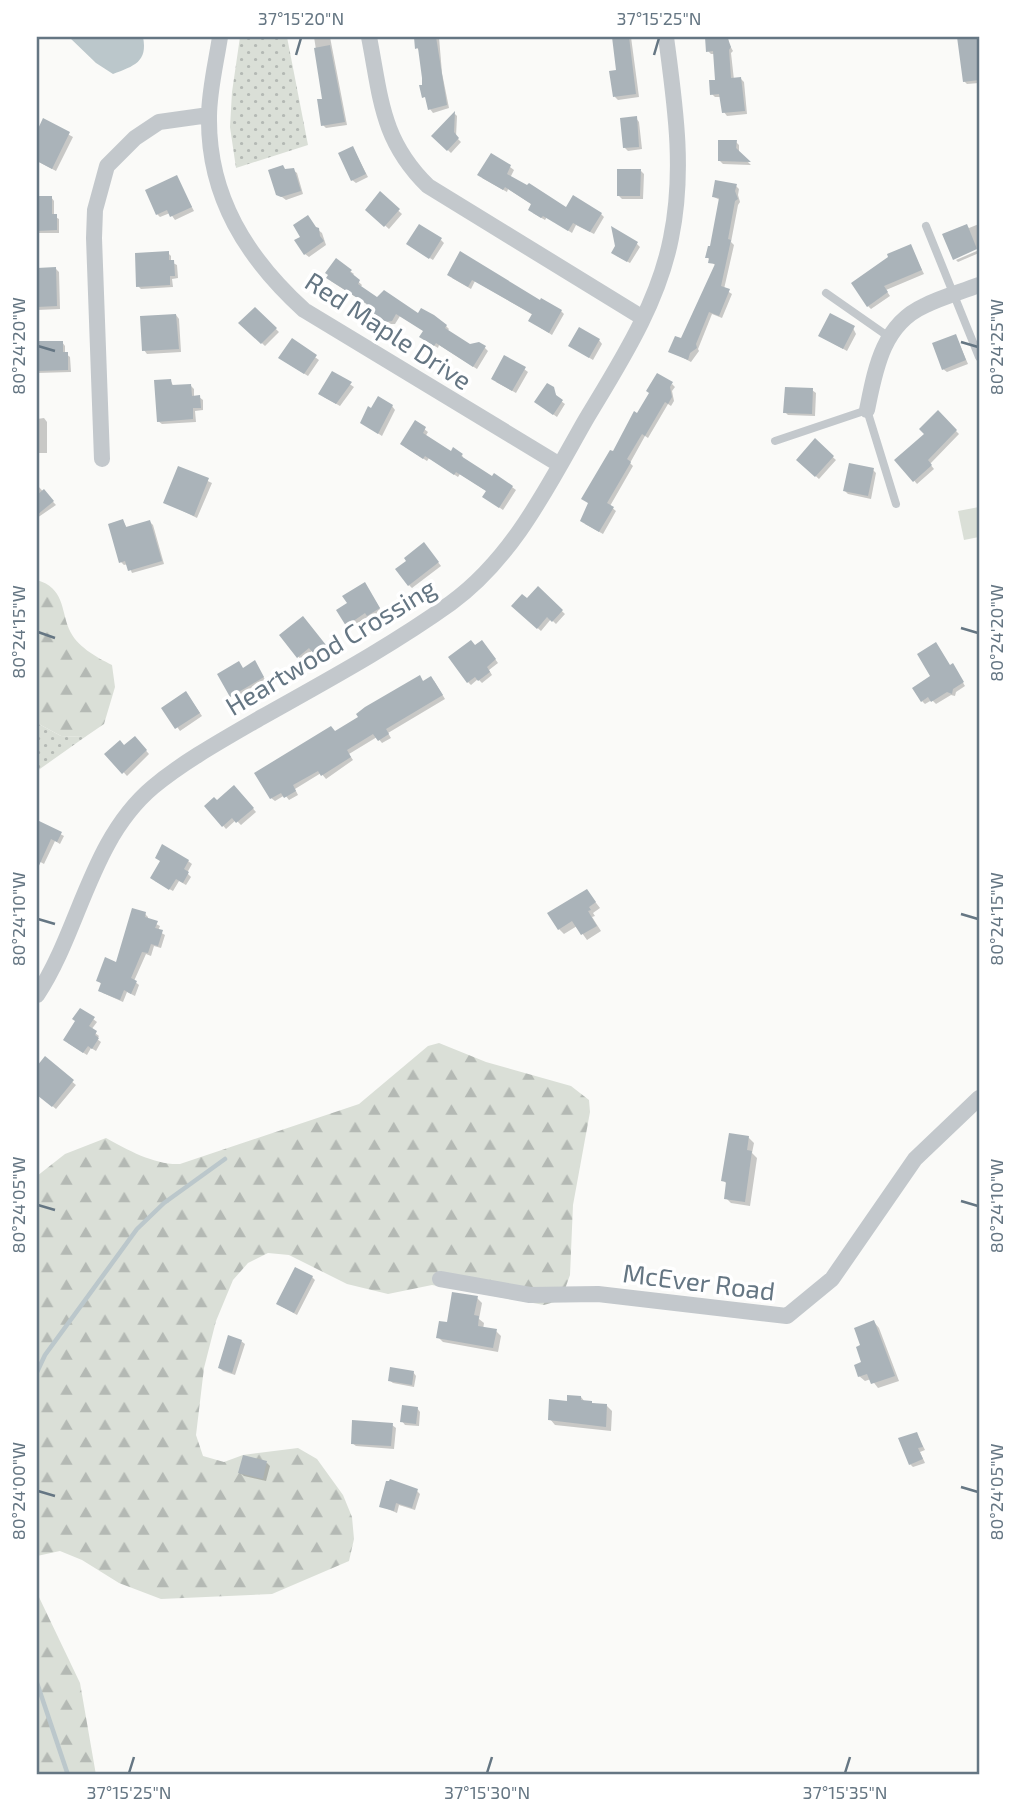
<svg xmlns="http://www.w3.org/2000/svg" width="1016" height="1812" font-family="'Exo 2',sans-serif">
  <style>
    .grass { fill: url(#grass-dots) }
    .forest { fill: url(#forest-firs) }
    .pitch { fill: #dadfd7 }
    .water { fill: #bbc7cb }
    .shadow { fill: #0003 }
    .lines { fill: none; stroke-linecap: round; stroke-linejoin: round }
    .stream { stroke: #bbc7cb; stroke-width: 4.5 }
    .building { fill: #aab3b9 }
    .service { stroke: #c3c8cc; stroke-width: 8 }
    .minor { stroke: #c3c8cc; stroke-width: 16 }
    .ticks { fill: none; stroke: #657683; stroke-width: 2.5 }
    .labels { text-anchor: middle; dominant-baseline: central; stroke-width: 7; stroke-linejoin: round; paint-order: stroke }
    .street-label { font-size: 26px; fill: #657683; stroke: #fff }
    .neatline { fill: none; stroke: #657683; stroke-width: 2.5 }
    .ticks-label { font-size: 18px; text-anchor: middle; fill: #657683 }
  </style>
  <defs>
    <pattern id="grass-dots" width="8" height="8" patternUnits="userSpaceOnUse" patternTransform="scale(1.75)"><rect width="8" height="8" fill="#dadfd7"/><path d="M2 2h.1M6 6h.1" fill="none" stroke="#b4b9b4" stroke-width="1.8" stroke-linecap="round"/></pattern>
    <pattern id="forest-firs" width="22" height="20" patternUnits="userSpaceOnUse" patternTransform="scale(1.75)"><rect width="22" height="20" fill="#dadfd7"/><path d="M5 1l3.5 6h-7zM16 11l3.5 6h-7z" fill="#b4b9b4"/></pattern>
  </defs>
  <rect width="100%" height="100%" fill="#fafaf8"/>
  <path class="grass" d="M240,37H287L308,145L236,168L230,127L232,92Z
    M37,723L61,736L85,737L37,771Z"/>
  <path class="forest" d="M37,580C64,588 61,609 69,629C76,646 96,657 112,665L115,687L104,724L85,737L61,736L37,723Z
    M439,1043L486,1062L571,1086L589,1100L590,1112L573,1205L570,1275L561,1300L544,1305L432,1285L388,1294L347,1284L289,1255L268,1253L248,1263L233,1280L216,1321L204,1368L196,1435L203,1456L224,1462L243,1455L298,1448L317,1459L343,1495L352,1517L354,1539L349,1561L272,1594L161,1599L119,1583L82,1560L60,1551L37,1556V1558V1176L65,1154L106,1138C128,1150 154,1165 180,1164L359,1104L428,1046Z
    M37,1593L80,1683L96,1775H37Z"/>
  <path class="pitch" d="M979,507V537L964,540L958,511Z"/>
  <path class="water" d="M69,37H143C148,62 134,66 113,74L96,63Z"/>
  <path class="shadow" d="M314,37H330L347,125L326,128L323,125L324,100Z
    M416,37H439L442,73L449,108L433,113L430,109L424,86L420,51L417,48Z
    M613,37H631L639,97L618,100L615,97L618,71Z
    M706,37H728L729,44L733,51L731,53L734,80L741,79L744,82L747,114L727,116L724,112L721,97H715L712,94L717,82L715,54H711L708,51Z
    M959,37H979V83L967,84L964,81Z
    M455,114L457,116L456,137L461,142L451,153L433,136Z
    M636,118L639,122L642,149L628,151L624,147Z
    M44,121L73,137L56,171L37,161V135Z
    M736,142L739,145V153L751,165L723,164L720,161Z
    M353,148L368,177L356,183L352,180Z
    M510,167L514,170L510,178L566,209L601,214L604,217L594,234L576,225L572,233L547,217L545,220L533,213V205L508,189L507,192L482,178Z
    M293,170L297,173L303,194L286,200L278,194Z
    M641,171L644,174L643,199H622L618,195Z
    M176,177L194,211L175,220L170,213L160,217L157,214Z
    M736,186L739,189L738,195L740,202L738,205L731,242L734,245L724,289L732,294L722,318L712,314L698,349L699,351L691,362L670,351L682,340L716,266L707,257L712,248L720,200L714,197Z
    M380,194L402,214L389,229L368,210Z
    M37,197H51L54,201V216L59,219V233H37Z
    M979,224V247L954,257L966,226L969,228Z
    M317,229L322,233L326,245L309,257L305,254Z
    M441,240L444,243L433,260L412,247Z
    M637,244L640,247L630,263L617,256V246Z
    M910,246L924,274L886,290L890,296L871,309L868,306L890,258Z
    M979,250V253L958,262L956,260Z
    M168,253L171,256V262L177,265L178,278L172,279L173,287L141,289L138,286Z
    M461,254L541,302L561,311L564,314L552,335L530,321L533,315L475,281L471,289L452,278Z
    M37,269H56L59,272L60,309L37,310Z
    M350,271L354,274L352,276L362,285L360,288L377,299L446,326L449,329L447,332L469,346L485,348L488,351L477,369L439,345L438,348L425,340L424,331L400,316L395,324H391L370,310L368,305L331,281Z
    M255,309L279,332L265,346L241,323Z
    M176,315L179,319L181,352L147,354L144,350Z
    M852,326L856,334L847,351L820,336Z
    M956,336L968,364L947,372L943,369Z
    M599,340L602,344L593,360L570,346Z
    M292,341L319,360L308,376L284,361Z
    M62,342L65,346V353L70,357L71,372L37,373V343Z
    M524,369L528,372L516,393L496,382Z
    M333,373L354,387L340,406L324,397Z
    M170,380L174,387L191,386L194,389V397H199L203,400V410L195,411L196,422L162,424L158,421Z
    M672,384L675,387L672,391L674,401L671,406L668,404L648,438L645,436L630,463L633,466L610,506L616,511L603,534L585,524L590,504L583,499L638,415Z
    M553,389L558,399L565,404L557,417L540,405Z
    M812,390L816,393L815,416L788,415L785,412Z
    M392,406L395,410L382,436L362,423Z
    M938,413L959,434L930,464L934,469L917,484L897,460L927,435Z
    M44,418L47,422V453H37V419Z
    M415,422L428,432L425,437L451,453L453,450L462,455L464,460L493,479L512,487L516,490L503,510L484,497L488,492L460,474L458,477L429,458L427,461L405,447Z
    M815,441L836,460L819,479L798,460Z
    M179,468L212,483L197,518L165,502Z
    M873,470L876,473L871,499L848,494L845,491Z
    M37,485L56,505L37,518Z
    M123,521L127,528L150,522L153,525L164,564L132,573L128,564L124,565L121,562Z
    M427,548L441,566L412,588L409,585Z
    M367,587L382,612L372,618L369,616L350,628L347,624Z
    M538,589L565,614L556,624L551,619L541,631L513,606L527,601Z
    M306,621L328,649L318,656L313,650L301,660L298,656Z
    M485,645L498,663L489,670L492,675L482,683L478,679L471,685L468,682L475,646Z
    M255,663L266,681L235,699L232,695L243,670Z
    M950,666H953L965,686L956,692L955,696L951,695L936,704L932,700L925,704L922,701Z
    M434,681L445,699L388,733L391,738L382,743L377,737L349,754L353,760L326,779L321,773L295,789L298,795L289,800L285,795L275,801L271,798L256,773L335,733L424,682Z
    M189,697L202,716L180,731L164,708Z
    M135,738L149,754L127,776L107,754L125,747Z
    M234,787L256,812L241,825L236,820L226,829L206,806L217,802Z
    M37,822L64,836L60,844L55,841L44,864L37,860Z
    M161,861H188L192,864L187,873L191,877L186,885L179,881L173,891L155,881Z
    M587,891L600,908L593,913L595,916L592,917L601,931L587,940L577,926L564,934L559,929Z
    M145,914L148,917V920L160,926L158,931L165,935L161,948L154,946L151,956L146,954L134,981L139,985L135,996L127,992L123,1002L103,993L100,990L102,985L98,980L117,964Z
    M93,1019L97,1022L91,1030L99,1036L97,1039L101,1042L96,1051L91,1048L87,1055L68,1043L77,1021Z
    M45,1059L76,1085L56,1109L37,1093V1068Z
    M748,1137L754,1143L752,1153L757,1158L750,1206L731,1203L726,1198L728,1185L723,1180Z
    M312,1277L315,1280L297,1315L281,1306Z
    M477,1298L482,1303L479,1319L484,1323L483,1329L496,1331L501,1336L498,1352L443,1342L438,1337Z
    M874,1322L879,1328L899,1381L878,1388L871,1379L865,1381L859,1376L864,1363L862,1346Z
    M241,1341L245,1344L235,1375L223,1371L220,1368Z
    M413,1372L416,1376L414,1387L393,1383L389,1380Z
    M581,1397L585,1402L607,1406L612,1411L611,1431L555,1425L550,1419L569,1402Z
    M417,1408L420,1412L419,1426L405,1425L402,1421Z
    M392,1425L396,1428L394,1449L356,1446L352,1443Z
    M917,1434L925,1450L920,1452L925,1463L913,1467L910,1464Z
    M267,1463L270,1466L266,1481L244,1476L240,1473Z
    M417,1491L420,1494L415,1510L399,1505L397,1513L381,1506Z"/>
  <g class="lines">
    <path class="stream" d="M37,1372L45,1355L137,1229L164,1203L225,1159
      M37,1683L68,1775"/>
  </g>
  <path class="building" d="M414,37H436L447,105L428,110L425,97L422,98L419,85H422V78L418,48L415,49Z
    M612,37H629L636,94L613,97L609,71L616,70Z
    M705,37H726L728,39L731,47L729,50L731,78L741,77L745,111L722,113L719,94L710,95L709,80H715L713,51L706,52Z
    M957,37H977L979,46V80L963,82Z
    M330,45L345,122L321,126L317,99H322L314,48Z
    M455,111L454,132L459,138L447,151L431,136Z
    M637,116L639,147L623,148L620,118Z
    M43,118L70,132L52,169L37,161V131Z
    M718,140H737L736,148L751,162L718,161Z
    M353,146L366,174L351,181L338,153Z
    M491,153L511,165L507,174L527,185L529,183L566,207L573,195L602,213L590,232L573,223L568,231L543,216L541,218L528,210L531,204L505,187L503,190L477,175Z
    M283,165L285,169L294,168L301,191L281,197L276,195L268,170Z
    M617,169H641L640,196H617Z
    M177,175L192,207L170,217L167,210L156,215L145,190Z
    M715,180L737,184L735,191L738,199L735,201L728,239L731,240L721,286L730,289L719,316L709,312L696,344L697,348L690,353L688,360L668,352L675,336L681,338L715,264L708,263L709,258H705L708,246H710L719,198L712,197Z
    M380,191L400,209L384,227L365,210Z
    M37,196H52V214H57V230L37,231Z
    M308,215L316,227L319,228L320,236L324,241L304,255L294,240L300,237L293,225Z
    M419,224L442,238L429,259L406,244Z
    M967,224L977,249L953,260L942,234Z
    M611,226L638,242L627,262L611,253L615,246Z
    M911,244L922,270L884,286L888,292L867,307L851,283L888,257L887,254Z
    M169,251V260H174L175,276H170V285L136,287L135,253Z
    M460,251L540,300L541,298L562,310L549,333L528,321L532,314L472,280L468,287L447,275Z
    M336,258L352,270L350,272L360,280L358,284L377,297L384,290L418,313L421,308L434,315L447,325L445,328L470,344L479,342L486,346L473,367L436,343L434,346L419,337L423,331L396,314L392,321L386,322L365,307L367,304L326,278L328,275L325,273Z
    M56,267L57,306L37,307V268Z
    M255,307L277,328L261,344L238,323Z
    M830,313L855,326L843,349L818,336Z
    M176,314L179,349L142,351L140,316Z
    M579,327L600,339L589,358L568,346Z
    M956,334L966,360L942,370L932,343Z
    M292,338L317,355L304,374L278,358Z
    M37,341H63V352H68V370L37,371Z
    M504,355L526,367L512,391L491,379Z
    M332,371L352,382L336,404L318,394Z
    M657,373L673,382L670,387L672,397L668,404L665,402L645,436L642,434L627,459L631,462L607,503L614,507L599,532L580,521L588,503L581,499L610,450L613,451L634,411L637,413L649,393L646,391Z
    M171,379L172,385L191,384L192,396L200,395L201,408H193V419L157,422L154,380Z
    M547,383L554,387L556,395L563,400L553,415L534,402Z
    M785,387L813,388L812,414L783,413Z
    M378,396L393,405L378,434L360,423L368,406L371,408Z
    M938,410L957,430L928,460L932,465L913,482L894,460L924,434L919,429Z
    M415,420L426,427L423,433L451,451L453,447L463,454L461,456L492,476L494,473L513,486L499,508L482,497L486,491L456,472L454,475L425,456L423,459L400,444Z
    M815,438L834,456L815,477L796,460Z
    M849,463L874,468L868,496L843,491Z
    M178,466L209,478L194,516L163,503Z
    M44,489L54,501L37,515V495Z
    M123,519L126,527L150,520L162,561L128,571L125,561L119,563L108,524Z
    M424,542L439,562L408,586L395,569L406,561L404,558Z
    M365,582L380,608L367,616L365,613L346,626L336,610L347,603L342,596Z
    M538,586L563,610L552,622L547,617L537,629L511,606L522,594L527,598Z
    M303,616L326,645L314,654L309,648L297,658L279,635Z
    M471,640L475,645L482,640L496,659L487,667L490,672L478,681L475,677L467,683L448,657Z
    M936,642L950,665L953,663L964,682L953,689L952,694L947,692L931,702L928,697L921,702L912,688L930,676L917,654Z
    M255,660L264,677L230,697L217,674L239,661L243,668Z
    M420,675L423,681L431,676L443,695L386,729L389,734L378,741L373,734L347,750L351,757L321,776L318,771L293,785L296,791L284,798L281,793L270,799L254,773L331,726L335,731L358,717L356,714L365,707Z
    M186,691L200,713L175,729L161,708Z
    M135,736L147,750L122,774L104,754L120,740L124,745Z
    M234,785L254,808L236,823L232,818L222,827L204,806L214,797L217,800Z
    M37,820L62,832L57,842L51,839L37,870Z
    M162,844L189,860L184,869L189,872L183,883L176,879L169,890L150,878L160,861L155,858Z
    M587,889L596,902L589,907L591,910L588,911L597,926L581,935L572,921L558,930L547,913Z
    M132,908L146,912L145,917L158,921L155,928L163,930L158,946L151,944L148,953L142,952L131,978L137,981L131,994L124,990L120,1000L98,991L101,983L96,981L105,957L116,962Z
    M80,1008L95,1017L89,1026L97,1031L95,1035L99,1038L92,1049L88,1046L83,1053L63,1040L75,1021L72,1019Z
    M45,1056L74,1080L52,1107L37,1095V1066Z
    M729,1133L749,1136L747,1150L752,1151L745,1202L724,1199L726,1182L721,1181Z
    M295,1267L313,1276L294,1313L276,1304Z
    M452,1292L478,1296L474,1315L479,1316L478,1326L497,1329L493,1348L436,1338L439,1321L447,1322Z
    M874,1320L895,1376L871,1384L867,1374L858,1377L854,1365L861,1362L856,1347L860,1345L854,1328Z
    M228,1335L242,1340L232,1373L218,1368Z
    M390,1367L414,1371L412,1385L388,1381Z
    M567,1395L581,1396V1400L592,1401V1403L607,1404L606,1427L548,1420L549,1399L567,1401Z
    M402,1405L418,1407L416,1424L400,1422Z
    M352,1420L393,1423L391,1446L351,1444Z
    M917,1432L923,1447L918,1448L923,1459L909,1465L898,1438Z
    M243,1455L267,1461L263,1479L238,1473Z
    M390,1479L418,1489L412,1508L396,1503L394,1511L379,1507L386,1481H389Z"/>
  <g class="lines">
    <path class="service" d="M926,226L979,357
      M826,293L889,337
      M775,441L867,410L896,504"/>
    <path class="minor" d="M220,37C216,63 209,91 209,117C208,197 247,258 304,310L560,465
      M369,37C381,98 381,140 428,186L643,318
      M867,410C875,371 882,325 924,306C941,297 961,292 979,285
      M102,459L94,238L95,210L107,166L135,138L159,122L209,115
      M37,995C80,930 90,840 153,787C184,761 226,738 262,717C326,681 391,646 451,603C513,558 548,486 585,421C619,364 658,305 671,238C685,170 675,105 666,37
      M440,1279L530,1295L598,1294L787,1316L832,1279L915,1159L979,1098"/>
  </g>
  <path class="ticks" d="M296,55L301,38M654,55L659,38M961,342L978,347M38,346L55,351M961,628L978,633M38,632L55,638M961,914L978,919M38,919L55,924M961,1201L978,1206M38,1205L55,1210M961,1487L978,1492M38,1491L55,1496M129,1773L134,1757M487,1773L492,1757M845,1773L850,1757"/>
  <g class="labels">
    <g class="street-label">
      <text transform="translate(389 330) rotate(33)">Red Maple Drive</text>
      <text transform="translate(330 646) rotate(-31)">Heartwood Crossing</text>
      <text transform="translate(699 1281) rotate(7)">McEver Road</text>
    </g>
  </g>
  <rect width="1016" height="1812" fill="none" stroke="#ffffff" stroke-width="77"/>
  <rect x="38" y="38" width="940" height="1735" class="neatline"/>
  <g class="ticks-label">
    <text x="301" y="25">37°15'20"N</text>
    <text x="659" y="25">37°15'25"N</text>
    <text transform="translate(19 346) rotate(-90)" y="6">80°24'20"W</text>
    <text transform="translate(997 347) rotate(-90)" y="6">80°24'25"W</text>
    <text transform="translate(19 632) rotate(-90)" y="6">80°24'15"W</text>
    <text transform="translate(997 633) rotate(-90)" y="6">80°24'20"W</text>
    <text transform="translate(19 919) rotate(-90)" y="6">80°24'10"W</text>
    <text transform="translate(997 919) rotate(-90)" y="6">80°24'15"W</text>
    <text transform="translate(19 1205) rotate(-90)" y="6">80°24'05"W</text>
    <text transform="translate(997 1206) rotate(-90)" y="6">80°24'10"W</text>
    <text transform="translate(19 1491) rotate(-90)" y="6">80°24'00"W</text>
    <text transform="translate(997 1492) rotate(-90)" y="6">80°24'05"W</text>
    <text x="129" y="1799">37°15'25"N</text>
    <text x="487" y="1799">37°15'30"N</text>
    <text x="845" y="1799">37°15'35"N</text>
  </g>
</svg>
